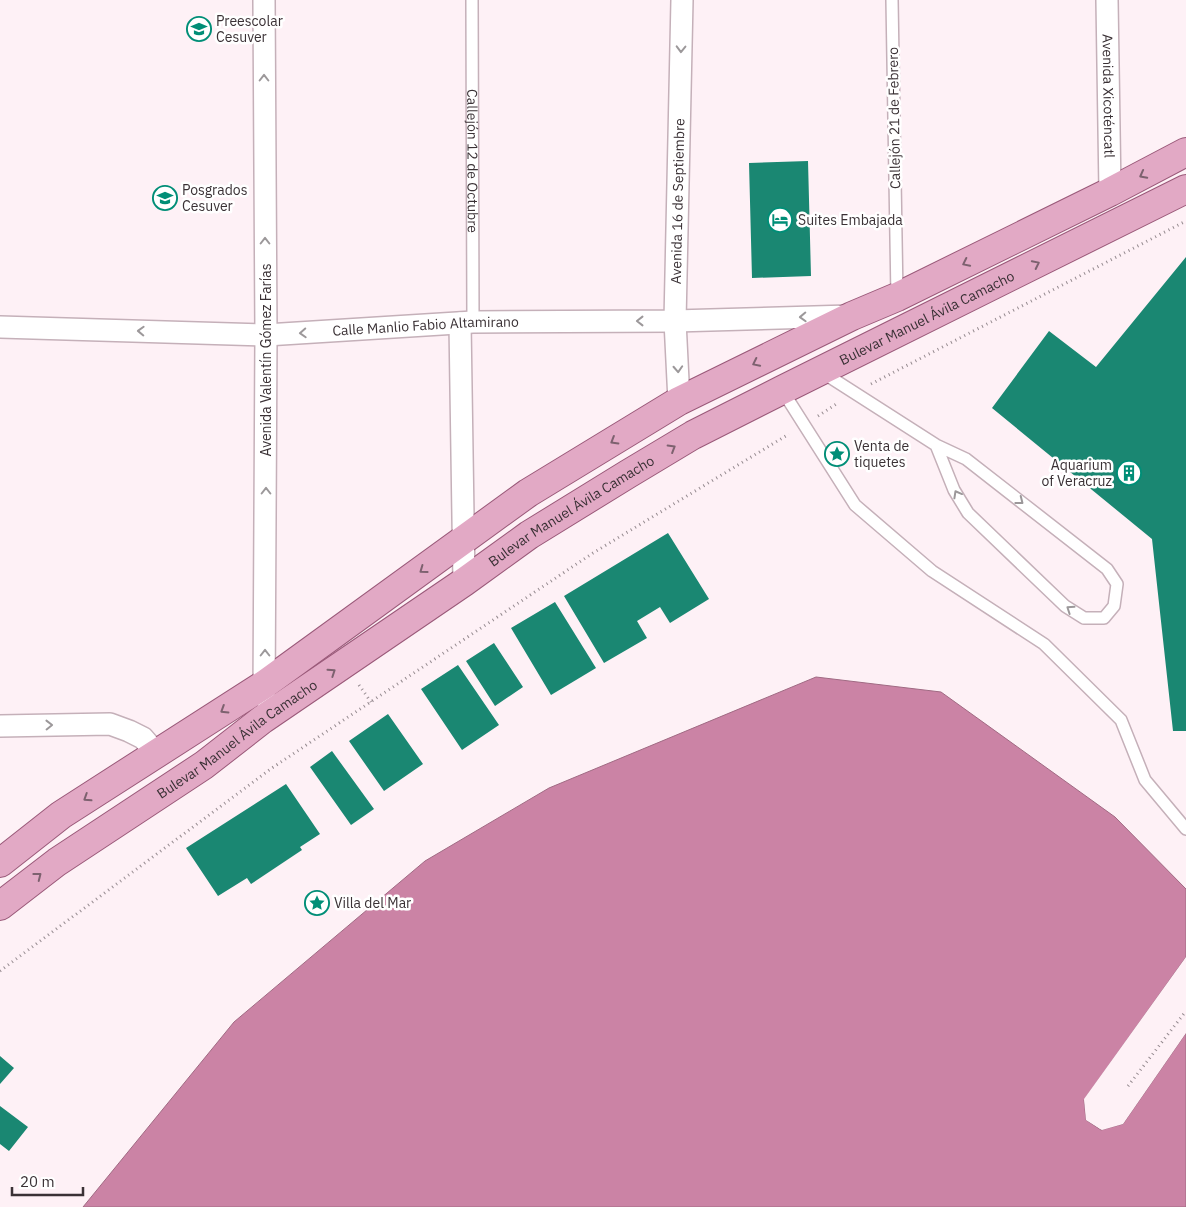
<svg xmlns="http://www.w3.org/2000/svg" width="1186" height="1207" font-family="'IBM Plex Sans',sans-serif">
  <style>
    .water { fill: #cb83a5; stroke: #a06a83 }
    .pier { fill: #fef1f6 }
    .building { fill: #1a8772 }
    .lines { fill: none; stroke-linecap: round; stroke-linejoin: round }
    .lane-casing { stroke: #c5b0b9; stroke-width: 14 }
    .street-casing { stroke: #c5b0b9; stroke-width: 24 }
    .primary-casing { stroke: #9a5979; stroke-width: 30 }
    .path { stroke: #968b90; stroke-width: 3; stroke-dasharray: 1 4; stroke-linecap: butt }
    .lane { stroke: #fff; stroke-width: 11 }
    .street { stroke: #fff; stroke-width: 21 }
    .primary { stroke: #e2a9c5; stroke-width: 28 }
    .oneway { stroke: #9c989a }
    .oneway2 { stroke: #7d616f }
    .labels { text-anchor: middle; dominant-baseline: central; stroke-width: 5; stroke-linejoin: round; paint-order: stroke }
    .poi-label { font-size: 14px; fill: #3a3135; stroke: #fff; text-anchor: start }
    .street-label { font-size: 14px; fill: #3a3135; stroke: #fff }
  </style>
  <rect width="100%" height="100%" fill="#fef1f6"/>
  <path class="water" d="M816,677L941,692L1115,817L1186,889V957L1084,1100L1086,1120L1101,1130L1123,1124L1186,1033V1207H83L234,1022L425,861L549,788Z"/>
  <path class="pier" d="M1186,957V961L1087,1100L1088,1119L1102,1128L1121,1122L1186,1031V1033L1123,1124L1102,1130L1086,1120L1084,1099Z"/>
  <path class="building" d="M808,161L811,276L752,278L749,163Z
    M1186,257V731H1173L1152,539L992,408L1049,331L1096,367Z
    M668,533L709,599L670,623L660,607L637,621L647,638L604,663L564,596Z
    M555,602L596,668L551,695L511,628Z
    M494,643L523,687L495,706L466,661Z
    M458,665L499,725L462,750L421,689Z
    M388,714L423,764L384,791L349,741Z
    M332,751L374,809L351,825L310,767Z
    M286,784L320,834L300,847L302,850L251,884L247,878L218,896L186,848Z
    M0,1056L14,1068L0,1084Z
    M0,1106L28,1127L9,1151L0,1144Z"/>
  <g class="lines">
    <defs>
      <g id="lane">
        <path id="s1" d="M472,0L473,322"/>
        <path d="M892,0L897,297"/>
        <path d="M822,372L936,445L966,459L1107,569L1117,584L1114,606L1104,618H1084L1065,606L968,513L954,490L936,445"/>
        <path d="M782,390L855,505L932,571L1044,644L1121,720L1145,780L1186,829"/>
      </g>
      <g id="street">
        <path d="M264,0L266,335L264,697"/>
        <path id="s2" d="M1107,0L1110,192"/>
        <path d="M460,323L464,582"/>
        <path id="s3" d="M0,327L266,335L473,322L675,321L849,316"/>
        <path id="s4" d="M679,401L675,321L682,0"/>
        <path d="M0,726L110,724L129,731L143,738L156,753"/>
      </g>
      <g id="primary">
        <path d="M0,863L61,815L265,684L528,493L679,401L852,316L897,297L1110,192L1186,152"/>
        <path id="s5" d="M0,906L57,862L204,765L263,719L464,582L529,535L628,474L693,435L782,390L1186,189"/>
      </g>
    </defs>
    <use href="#lane" class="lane-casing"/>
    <use href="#street" class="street-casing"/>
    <use href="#primary" class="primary-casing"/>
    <path class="path" d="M871,384L1186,221
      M818,416L838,403
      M359,685L371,702
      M0,971L272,768L593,553L789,434
      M1128,1086L1186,1011"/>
    <use href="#lane" class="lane"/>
    <use href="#street" class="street"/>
    <use href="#primary" class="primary"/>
  </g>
  <defs><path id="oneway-chevron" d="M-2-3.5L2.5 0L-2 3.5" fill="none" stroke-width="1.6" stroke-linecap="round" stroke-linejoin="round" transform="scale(1.25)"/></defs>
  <g class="oneway">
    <use href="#oneway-chevron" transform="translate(681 49) rotate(91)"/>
    <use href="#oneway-chevron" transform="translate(264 78) rotate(-90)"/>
    <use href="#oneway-chevron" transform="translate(265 241) rotate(-90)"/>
    <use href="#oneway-chevron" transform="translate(803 317) rotate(178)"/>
    <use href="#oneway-chevron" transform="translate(640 321) rotate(180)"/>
    <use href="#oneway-chevron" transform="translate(141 331) rotate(-178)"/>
    <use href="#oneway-chevron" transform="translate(303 333) rotate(177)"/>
    <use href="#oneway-chevron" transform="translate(678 369) rotate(87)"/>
    <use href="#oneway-chevron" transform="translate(266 491) rotate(-90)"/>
    <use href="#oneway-chevron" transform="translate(957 494) rotate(-119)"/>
    <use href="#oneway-chevron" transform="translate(1020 501) rotate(38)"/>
    <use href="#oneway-chevron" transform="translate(1070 609) rotate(-146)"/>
    <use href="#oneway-chevron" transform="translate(265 653) rotate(-90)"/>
    <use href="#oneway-chevron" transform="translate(49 725) rotate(-1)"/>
  </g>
  <g class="oneway2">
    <use href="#oneway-chevron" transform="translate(1143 175) rotate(152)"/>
    <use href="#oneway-chevron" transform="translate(966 263) rotate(154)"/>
    <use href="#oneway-chevron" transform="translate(1036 264) rotate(-26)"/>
    <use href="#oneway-chevron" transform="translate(756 363) rotate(154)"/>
    <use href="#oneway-chevron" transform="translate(614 441) rotate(149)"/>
    <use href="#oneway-chevron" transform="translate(672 448) rotate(-31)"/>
    <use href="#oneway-chevron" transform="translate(423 570) rotate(144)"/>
    <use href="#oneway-chevron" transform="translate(332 672) rotate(-34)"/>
    <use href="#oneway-chevron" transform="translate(224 710) rotate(148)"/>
    <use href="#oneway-chevron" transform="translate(87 798) rotate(147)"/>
    <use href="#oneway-chevron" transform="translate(38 876) rotate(-38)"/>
  </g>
  <defs>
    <symbol id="school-ring" viewBox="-11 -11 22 22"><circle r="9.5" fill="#fff" stroke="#008e77" stroke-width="1.5"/><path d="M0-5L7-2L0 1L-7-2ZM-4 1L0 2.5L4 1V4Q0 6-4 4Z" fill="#008e77"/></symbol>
    <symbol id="university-ring" viewBox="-11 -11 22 22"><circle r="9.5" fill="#fff" stroke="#008e77" stroke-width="1.5"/><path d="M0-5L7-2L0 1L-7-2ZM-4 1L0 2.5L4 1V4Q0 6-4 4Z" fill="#008e77"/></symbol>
    <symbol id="hotel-ring" viewBox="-11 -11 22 22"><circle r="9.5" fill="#fff" stroke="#008e77" stroke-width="1.5"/><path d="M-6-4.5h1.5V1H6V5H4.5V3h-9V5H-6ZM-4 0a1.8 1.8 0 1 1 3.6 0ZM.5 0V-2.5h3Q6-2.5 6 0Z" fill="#008e77"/></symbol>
    <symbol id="sight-ring" viewBox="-11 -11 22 22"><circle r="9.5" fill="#fff" stroke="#008e77" stroke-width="1.5"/><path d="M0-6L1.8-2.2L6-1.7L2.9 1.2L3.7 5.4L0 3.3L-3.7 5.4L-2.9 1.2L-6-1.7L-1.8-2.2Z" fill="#008e77"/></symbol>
    <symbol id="building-ring" viewBox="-11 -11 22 22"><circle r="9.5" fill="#fff" stroke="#008e77" stroke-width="1.5"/><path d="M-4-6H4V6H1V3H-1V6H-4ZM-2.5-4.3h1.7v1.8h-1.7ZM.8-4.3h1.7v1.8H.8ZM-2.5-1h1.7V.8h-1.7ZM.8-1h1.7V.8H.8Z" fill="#008e77"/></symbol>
  </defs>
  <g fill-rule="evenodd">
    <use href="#school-ring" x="185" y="15" width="28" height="28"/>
    <use href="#university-ring" x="151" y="184" width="28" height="28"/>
    <use href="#hotel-ring" x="766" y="206" width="28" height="28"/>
    <use href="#sight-ring" x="823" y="440" width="28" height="28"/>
    <use href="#building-ring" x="1115" y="459" width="28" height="28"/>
    <use href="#sight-ring" x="303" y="889" width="28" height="28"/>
  </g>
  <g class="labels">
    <g class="poi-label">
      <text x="216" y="21">Preescolar<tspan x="216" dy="16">Cesuver</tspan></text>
      <text x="182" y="190">Posgrados<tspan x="182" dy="16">Cesuver</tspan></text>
      <text x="798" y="220">Suites Embajada</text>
      <text x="854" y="446">Venta de<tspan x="854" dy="16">tiquetes</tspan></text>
      <text x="1112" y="465" text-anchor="end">Aquarium<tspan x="1112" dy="16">of Veracruz</tspan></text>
      <text x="334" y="903">Villa del Mar</text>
    </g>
    <g class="street-label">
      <text stroke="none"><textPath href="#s2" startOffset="96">Avenida Xicoténcatl</textPath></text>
      <text transform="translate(894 118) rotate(-91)">Callejón 21 de Febrero</text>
      <text stroke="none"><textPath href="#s1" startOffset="161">Callejón 12 de Octubre</textPath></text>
      <text stroke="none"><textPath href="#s4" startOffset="200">Avenida 16 de Septiembre</textPath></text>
      <text stroke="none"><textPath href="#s5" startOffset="1100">Bulevar Manuel Ávila Camacho</textPath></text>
      <text stroke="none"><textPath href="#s3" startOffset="426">Calle Manlio Fabio Altamirano</textPath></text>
      <text transform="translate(266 360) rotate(-90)">Avenida Valentín Gómez Farías</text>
      <text stroke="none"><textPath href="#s5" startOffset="695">Bulevar Manuel Ávila Camacho</textPath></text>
      <text stroke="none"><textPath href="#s5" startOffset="290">Bulevar Manuel Ávila Camacho</textPath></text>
    </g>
  </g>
  <path d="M12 1187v8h71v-8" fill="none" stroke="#3a3135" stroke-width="2.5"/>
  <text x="20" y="1187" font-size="15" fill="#3a3135" stroke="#ffffff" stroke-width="4" paint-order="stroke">20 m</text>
</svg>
